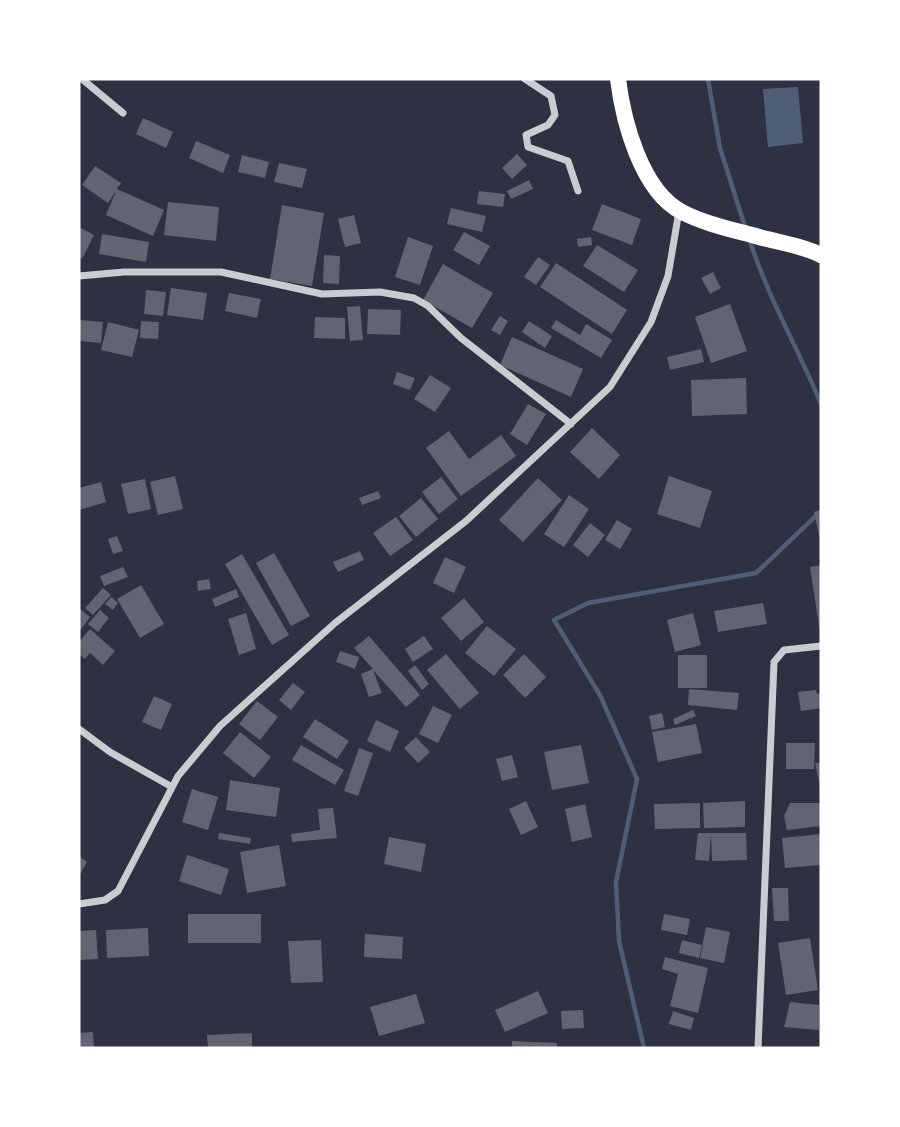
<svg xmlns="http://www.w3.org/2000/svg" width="900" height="1127" font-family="Poppins,sans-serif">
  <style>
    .water { fill: #4f5d75 }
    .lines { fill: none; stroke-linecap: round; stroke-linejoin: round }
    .stream { stroke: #4f5d75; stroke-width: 4.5 }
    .building { fill: #626471 }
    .minor { stroke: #caccd0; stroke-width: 7 }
    .trunk { stroke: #fff; stroke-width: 16 }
  </style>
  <rect width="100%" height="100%" fill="#2d3142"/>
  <path class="water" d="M798,87L803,143L768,147L763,89Z"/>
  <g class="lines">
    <path class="stream" d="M708,79L720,148L746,230
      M749,238C767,296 798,348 821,404
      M644,1048L619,941L616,882L637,779L600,695L554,620L588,603L756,573L821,511"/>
  </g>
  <path class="building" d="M143,118L173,132L166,148L136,134Z
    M196,141L230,155L223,173L189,158Z
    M517,154L527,165L512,179L502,168Z
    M242,155L269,162L265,178L238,172Z
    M279,163L307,169L302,188L274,182Z
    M95,166L121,183L117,189L164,210L153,236L106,215L116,191L108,203L82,185Z
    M529,180L533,189L511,199L507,191Z
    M479,191L505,194L503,207L477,204Z
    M168,202L219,207L216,241L164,235Z
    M602,204L641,219L632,245L592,230Z
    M282,205L324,213L312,286L270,279Z
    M451,208L486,216L482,232L447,224Z
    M354,215L361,243L345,247L338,219Z
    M79,227L94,235L82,259L79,257Z
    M464,232L490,246L479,265L453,250Z
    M102,234L149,242L146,262L99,254Z
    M408,237L433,246L420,285L395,277Z
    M591,237L592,245L578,247L577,239Z
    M597,245L638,270L624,292L583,266Z
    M324,255L340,256L339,284L323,283Z
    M538,257L550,265L536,285L524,277Z
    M556,263L627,310L612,334L540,287Z
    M443,264L493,293L472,328L423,300Z
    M713,272L721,288L710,294L701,278Z
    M171,288L207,293L203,320L167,315Z
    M146,290L166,292L163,316L144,314Z
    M229,293L261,299L257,318L225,311Z
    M730,304L747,351L711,363L695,317Z
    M360,306L363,340L350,341L347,307Z
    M368,309L401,310L400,335L367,334Z
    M500,316L508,321L500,335L491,330Z
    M315,317L345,318V339L314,338Z
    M79,320L103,322L101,343L79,341Z
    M556,320L580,335L586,324L612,340L601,358L551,328Z
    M141,321L159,322L158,339L140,338Z
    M529,321L552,336L545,348L522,332Z
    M108,322L139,330L132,357L101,350Z
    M512,337L583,369L571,397L500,365Z
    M701,349L704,362L670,370L667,357Z
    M397,372L415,378L410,390L393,384Z
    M430,375L451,388L435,412L414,399Z
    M746,378L747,414L692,416L691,380Z
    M528,404L546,414L527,445L510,434Z
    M592,428L620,455L599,479L570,452Z
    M449,431L469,459L501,435L516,456L461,496L426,448Z
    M175,476L183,509L158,515L150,482Z
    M669,476L712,491L700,528L657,514Z
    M441,477L458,499L439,514L422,492Z
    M538,478L562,500L523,542L499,520Z
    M145,479L151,509L128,514L121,484Z
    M101,482L106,502L79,510V488Z
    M378,491L381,498L362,505L359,498Z
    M569,495L589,509L564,547L544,534Z
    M421,498L438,519L416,537L399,516Z
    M821,510V535L819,536L814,512Z
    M396,517L413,540L390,556L373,533Z
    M617,520L632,529L620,549L605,540Z
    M590,523L605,535L588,557L573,545Z
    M117,536L123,551L113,554L108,539Z
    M360,551L364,560L338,572L333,562Z
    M274,553L310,616L291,626L256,563Z
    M242,554L289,635L272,645L225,564Z
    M445,557L466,567L454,593L433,583Z
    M821,565V633H820L810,567Z
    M123,567L128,577L104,586L100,576Z
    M209,579L211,589L198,591L197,581Z
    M141,585L164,624L140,638L117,599Z
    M103,588L111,595L93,615L85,608Z
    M236,589L239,597L215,607L212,599Z
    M111,597L118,603L113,610L105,604Z
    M464,598L484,622L461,641L441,618Z
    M763,603L767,624L718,632L714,611Z
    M79,608L90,617L79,632Z
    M100,610L109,618L98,632L88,624Z
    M246,613L256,649L239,655L228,619Z
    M693,613L701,645L675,652L667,620Z
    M487,626L516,649L494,676L465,653Z
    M90,629L115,651L103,665L90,653L85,659L79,654V642Z
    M369,636L420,695L406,707L373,670L382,693L369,697L361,674L373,669L354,648Z
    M424,636L433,649L413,662L405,649Z
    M340,651L359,657L355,669L336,662Z
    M446,654L479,693L460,709L427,670Z
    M524,654L546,677L525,698L503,675Z
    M678,655H707V688H678Z
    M415,665L429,684L422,690L408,671Z
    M293,683L305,692L291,710L279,700Z
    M689,689L739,693L737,710L688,705Z
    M816,690L817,694L821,693V708L801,711L798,692Z
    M154,696L172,704L161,730L142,722Z
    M257,701L278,717L260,740L239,724Z
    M433,706L452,715L438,743L419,734Z
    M693,710L696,716L675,725L673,719Z
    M662,713L665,727L652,730L649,716Z
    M315,719L349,741L337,759L303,737Z
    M376,720L399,731L390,752L367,741Z
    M696,724L702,753L658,762L652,732Z
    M240,732L271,757L254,778L223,753Z
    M416,737L430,752L418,763L404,748Z
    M786,743H815L814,769H786Z
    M301,745L344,770L335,785L292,760Z
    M581,745L589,783L552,790L544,752Z
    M359,748L373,753L358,796L344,791Z
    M512,755L518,777L502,781L496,759Z
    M821,762V786H820L815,763Z
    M230,780L280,788L276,817L226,810Z
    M192,789L218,797L208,830L182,822Z
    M526,801L538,827L521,835L509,809Z
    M745,801V827L704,828L703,803Z
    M700,803V828L655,829L654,804Z
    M790,803H821V826L787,830L784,816Z
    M585,804L592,837L572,842L565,809Z
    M333,808L337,838L292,842L291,834L320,830L318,809Z
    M219,833L251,838L250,844L218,839Z
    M698,833H746L747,860L712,861L711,834L709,861L695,860Z
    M821,834V865L785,868L782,838Z
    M389,837L426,844L421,872L384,864Z
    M279,845L286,886L247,893L240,852Z
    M187,855L229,869L221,895L179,881Z
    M79,856L87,862L79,876Z
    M772,888H788L789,921H774Z
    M188,914H261V943H188Z
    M664,914L690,919L687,935L661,930Z
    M706,927L730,932L724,963L700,958Z
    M148,928L149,956L107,958L106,930Z
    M96,930L98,959L79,960V931Z
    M365,934L403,937L402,959L364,957Z
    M810,938L818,990L786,995L778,943Z
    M321,940L323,982L291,983L288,941Z
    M682,940L702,945L699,958L679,953Z
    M665,957L708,968L698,1013L670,1006L678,974L662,969Z
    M538,991L548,1013L505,1032L495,1010Z
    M416,994L425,1023L379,1036L370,1007Z
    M790,1002L819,1005V1030L784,1027Z
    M583,1010L584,1028L562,1029L561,1011Z
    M673,1011L694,1018L691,1030L669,1024Z
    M93,1032L94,1048H79V1033Z
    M252,1033V1048H208L207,1035Z
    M512,1041L557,1043V1048H512Z"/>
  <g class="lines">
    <path class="minor" d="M82,79L123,113
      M525,79L551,96L555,115L548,125L526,135L528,147L568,161L578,191
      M79,276L124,272H221L322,294L380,292L414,298L428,306L461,338L571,424
      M79,729L110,752L172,787
      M79,904L105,900L118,891L178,776L220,726L335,623L466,521L610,387L651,322L668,276L679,211
      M758,1048L774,662L784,650L821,646"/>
    <path class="trunk" d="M618,79C623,120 641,191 682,212C705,224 734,230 759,237C780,243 801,245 821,255"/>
  </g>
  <rect width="900" height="1127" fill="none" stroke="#ffffff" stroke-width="161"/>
</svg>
